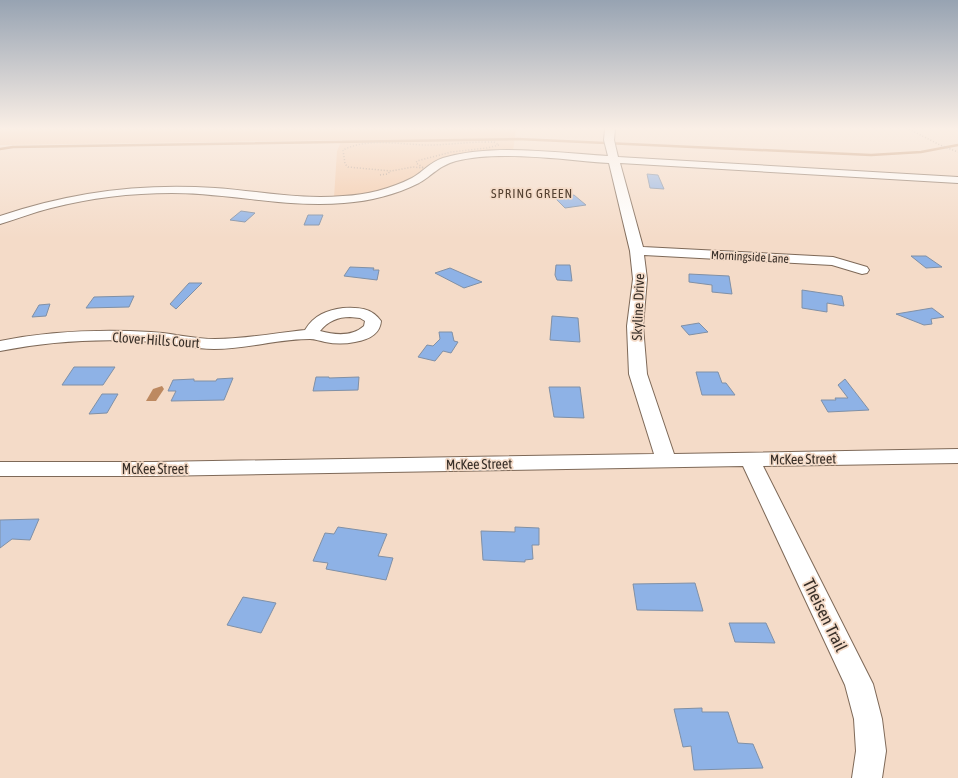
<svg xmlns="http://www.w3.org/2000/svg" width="958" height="778" font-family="'Asap Condensed',sans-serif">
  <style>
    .green { fill: #f3c9a9 }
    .water { fill: #bd8960 }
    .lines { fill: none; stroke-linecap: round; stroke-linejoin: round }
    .stream { stroke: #bd8960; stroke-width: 2.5 }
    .building { fill: #8eb2e6; stroke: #8090a6 }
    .minor-casing { stroke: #7e6958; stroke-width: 2 }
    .path { stroke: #aa9789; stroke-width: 1.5; stroke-dasharray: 1 2; stroke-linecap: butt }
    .minor { fill: #fff; fill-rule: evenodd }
    .labels { text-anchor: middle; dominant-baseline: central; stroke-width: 3.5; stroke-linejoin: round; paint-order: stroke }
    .far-street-label { font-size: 12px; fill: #382f28; stroke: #f4dbc8 }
    .far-neighbourhood-label { font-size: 13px; letter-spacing: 1px; fill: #564232; stroke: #f4dbc8 }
    .street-label { font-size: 14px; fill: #382f28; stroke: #f4dbc8 }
    .near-street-label { font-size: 17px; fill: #382f28; stroke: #f4dbc8 }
  </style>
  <rect width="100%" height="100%" fill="#f4dbc8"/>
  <path class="green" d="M0,129H516L513,151L436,162C426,167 419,174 410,179C387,192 361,195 334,198L337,151L342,140L0,145Z"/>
  <path class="water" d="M162,386L164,389L156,401H146L153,389Z"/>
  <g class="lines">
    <path class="stream" d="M0,149L13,147L518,139L871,155L921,152L958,145"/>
  </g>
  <path class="building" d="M647,174L658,175L664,189L650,188Z
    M574,195L586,205L565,208L555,198Z
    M241,211L255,213L245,222L230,220Z
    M308,215H323L319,225H304Z
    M911,256H926L942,267L926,268Z
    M556,265H570L572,281L557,280L555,275Z
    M350,267L374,268L373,270H379L377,280L344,276Z
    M450,268L482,282L464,288L435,273Z
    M689,274L729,276L732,294L712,292V285L689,282Z
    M189,283H202L176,309L170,304Z
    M802,290L842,296L844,306L827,303V312L802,308Z
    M134,296L129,307L86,308L94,297Z
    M50,304L46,316L32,317L39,305Z
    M932,308L944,317L931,319L932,324L924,325L896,314Z
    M552,316L578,318L580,342L550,340Z
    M699,323L708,332L689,335L681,326Z
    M439,332H452L454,341L458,342L451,353L443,351L435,361L418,357L427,345L433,346L440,339Z
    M74,367H115L103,385H62Z
    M696,372H718L722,383H726L735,395H702Z
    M316,377H329V378L359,377L358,390L313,391Z
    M233,378L224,400L171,401L176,391H168L173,380L194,379V381H216L217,379Z
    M845,379L869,410L828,412L821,400H836L835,398H848L838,385Z
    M549,387H580L584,418L554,417Z
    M102,394H118L107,413L89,414Z
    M39,519L30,540L12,539L0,548V520Z
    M338,527L387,534L378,556L393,558L386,580L326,569L328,563L313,561L325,533L334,534Z
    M515,527L539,528V545H532L533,559L525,560V562L483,560L481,531L515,532Z
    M695,583L703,611L637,610L633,584Z
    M243,597L276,603L261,633L227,625Z
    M729,623H766L775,643L735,642Z
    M702,708V712H728L738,743L753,744L763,768L694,770L691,746L683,747L674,709Z"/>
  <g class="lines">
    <defs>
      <path id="minor" d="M605,129H615L614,140L618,157L958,177V183L620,163L643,247L833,257L867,267L869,270L867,273L862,274L832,265L644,255L647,279L643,326L647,374L674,454L958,449V463L763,466L873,684L882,719L886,751L882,778H852L856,751L854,719L845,685L743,466L154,476H0V462H154L654,454L629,374L627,326L633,279L630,251L609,163C564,160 499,150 456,161C438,166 433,175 419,183C395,195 370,201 344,203C287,208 229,193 172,193C131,193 90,198 51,208C34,212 17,219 0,224V216C70,192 142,183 215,188C258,191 300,200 343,196C367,195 390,189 412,178C423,172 430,162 443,158C493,143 556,153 608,156L604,140Z
        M343,308C358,307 372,308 381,321C380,335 367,340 355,342C345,344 335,344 325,342C320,341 315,339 310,339C278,339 247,349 214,349C194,349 174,343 154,342C102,338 51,341 0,351V341C50,331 100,329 151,332C172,333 193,339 215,339C245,339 275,333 305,330C314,315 327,310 343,308ZM350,317L360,318L365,321L364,326C352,337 335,335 320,331C328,321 338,317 350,317Z"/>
    </defs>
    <use href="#minor" class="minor-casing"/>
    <path class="path" d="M909,129L940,145L958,152
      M485,142H494L499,145L487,148L451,152L417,161L416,163L424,168L413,167L391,171L348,167L345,164L343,150C369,137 401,145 429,145C448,145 466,142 485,142Z
      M380,175L387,174L391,171"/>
    <use href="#minor" class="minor"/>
  </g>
  <linearGradient id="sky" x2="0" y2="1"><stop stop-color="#97a3b2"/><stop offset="0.54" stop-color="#faefe6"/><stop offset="1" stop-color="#faefe6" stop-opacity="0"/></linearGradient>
  <rect width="958" height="238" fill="url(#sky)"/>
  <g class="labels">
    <g class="far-street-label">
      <text transform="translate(750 257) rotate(3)">Morningside Lane</text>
    </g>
    <g class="far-neighbourhood-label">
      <text x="532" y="193">SPRING GREEN</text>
    </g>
    <g class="street-label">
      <text transform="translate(638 307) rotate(-88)">Skyline Drive</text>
      <text transform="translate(156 340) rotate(4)">Clover Hills Court</text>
      <text transform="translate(803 459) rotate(-1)">McKee Street</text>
      <text transform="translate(479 464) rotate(-1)">McKee Street</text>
      <text x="155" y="469">McKee Street</text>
    </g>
    <g class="near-street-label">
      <text transform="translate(825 615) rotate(64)">Theisen Trail</text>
    </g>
  </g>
</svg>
